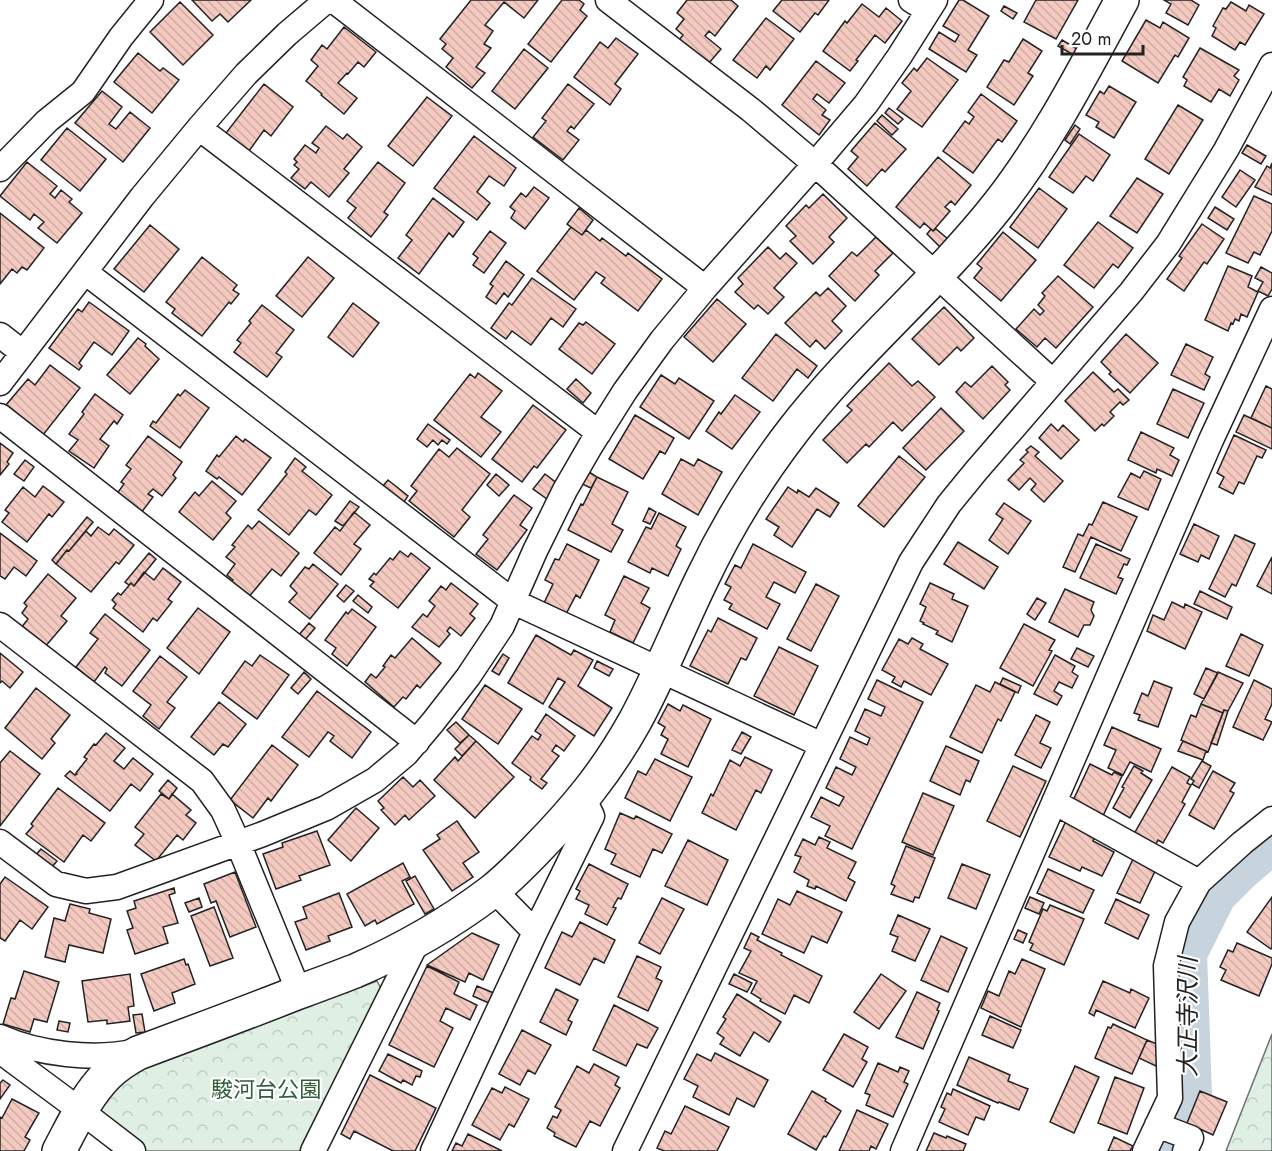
<svg xmlns="http://www.w3.org/2000/svg" width="1272" height="1151" font-family="Jost,'Noto Sans JP',sans-serif">
  <style>
    .park { fill: url(#park-crowns); stroke: #6f6f6f; stroke-width: 1.5 }
    .lines { fill: none; stroke-linecap: round; stroke-linejoin: round }
    .river { stroke: #c7d3dd; stroke-width: 48 }
    .building { fill: url(#building-back-hatch); stroke: #222; stroke-width: 1.5 }
    .street-casing { stroke: #222; stroke-width: 27 }
    .secondary-casing { stroke: #222; stroke-width: 36 }
    .street { stroke: #fff; stroke-width: 24 }
    .secondary { stroke: #fff; stroke-width: 33 }
    .labels { text-anchor: middle; dominant-baseline: central; stroke-width: 4.5; stroke-linejoin: round; paint-order: stroke }
    .park-label { font-size: 22px; fill: #2f5e38; stroke: #fff }
    .water-label { font-size: 24px; font-style: italic; fill: #222; stroke: #fff }
  </style>
  <defs>
    <pattern id="park-crowns" width="20" height="18" patternUnits="userSpaceOnUse" patternTransform="scale(1.5)"><rect width="20" height="18" fill="#e0efe3"/><path d="M2 6a3 3 0 1 1 6 0M12 15a3 3 0 1 1 6 0" fill="none" stroke="#c0cdc2"/></pattern>
    <pattern id="building-back-hatch" width="6" height="6" patternUnits="userSpaceOnUse" patternTransform="scale(1.5)"><rect width="6" height="6" fill="#f3c9c0"/><path d="M-1 5l2 2M0 0l6 6M5-1l2 2" fill="none" stroke="#d0aca5"/></pattern>
  </defs>
  <rect width="100%" height="100%" fill="#fff"/>
  <path class="park" d="M377,981L384,994L304,1151H146L103,1117L99,1103L113,1085L148,1066Z
    M1272,1034V1151H1226Z"/>
  <g class="lines">
    <path class="river" d="M1164,1151L1188,1095L1183,953L1213,893L1238,868L1272,839"/>
  </g>
  <path class="building" d="M192,0H251L228,22L220,14L212,21Z
    M471,0H538L524,18L504,2L485,25L493,31L484,44L491,48L476,67L485,73L472,88L446,67L453,58L442,49L446,44L440,39Z
    M562,0H579L584,4L580,10L587,16L551,62L528,44Z
    M687,0H731L738,6L715,36L709,31L705,36L721,49L709,63L679,40L683,35L676,29L684,19L677,13Z
    M782,0H829L818,15L815,13L800,32L773,11Z
    M959,0H963L989,16L968,50L977,55L966,72L929,49L939,32L955,42L959,35L943,26Z
    M1036,0H1078L1056,39L1024,22Z
    M1164,0H1191L1199,5L1188,25L1166,13L1171,4Z
    M180,2L213,35L183,65L150,32Z
    M1231,2L1246,11L1249,5L1264,14L1245,45L1240,42L1235,50L1212,36L1216,28L1213,26L1223,8L1226,9Z
    M862,4L879,17L886,8L902,21L885,43L875,35L856,60L858,61L850,71L823,51L845,21L847,23Z
    M1004,6L1017,13L1013,19L1001,11Z
    M766,18L794,39L770,70L766,66L757,78L733,60Z
    M1146,20L1160,28L1163,22L1189,38L1178,57L1175,55L1158,83L1122,61Z
    M344,27L376,52L364,67L358,62L348,74L347,73L338,83L357,98L344,114L321,95L322,94L306,81L318,66L311,60L322,45L327,49Z
    M616,38L638,54L615,84L621,89L610,105L574,77L600,42L608,48Z
    M1023,39L1042,51L1028,73L1033,76L1014,105L987,87L1004,60L1009,62Z
    M1062,40L1079,50L1075,56L1058,46Z
    M1200,48L1239,70L1234,76L1239,80L1230,96L1219,89L1211,102L1184,86L1187,80L1183,77Z
    M524,49L548,68L515,109L492,91Z
    M138,53L160,71L163,68L179,80L152,113L114,82Z
    M927,58L958,80L922,127L897,109L911,91L902,83L914,68L917,71Z
    M816,61L845,83L829,103L817,94L813,99L826,110L822,115L830,120L819,135L782,105Z
    M264,84L293,107L271,136L264,130L249,151L226,133Z
    M568,84L594,104L574,129L571,126L567,131L579,140L563,160L533,137L546,121L542,118Z
    M1109,86L1136,102L1114,138L1096,127L1099,122L1086,115L1100,91L1104,94Z
    M102,91L122,107L109,124L116,129L130,112L150,128L123,162L75,123Z
    M981,94L1017,121L1002,142L998,139L973,173L943,151L965,121L969,124L974,117L968,112Z
    M427,97L452,116L413,166L388,146Z
    M1178,105L1203,120L1169,174L1145,159Z
    M889,108L903,119L898,124L885,113Z
    M882,115L898,129L892,135L877,121Z
    M875,123L906,149L885,172L882,169L867,186L848,169L858,157L851,151Z
    M1075,125L1080,129L1070,144L1065,140Z
    M326,126L343,139L347,134L362,147L344,169L349,173L329,197L311,182L305,189L291,178L299,169L294,165L297,162L294,159L305,145L316,153L319,148L312,143Z
    M67,128L106,159L80,191L41,160Z
    M1079,134L1110,155L1093,181L1086,176L1073,193L1049,177Z
    M474,136L516,168L504,186L489,176L477,192L490,203L477,220L434,188Z
    M1247,145L1266,156L1261,164L1242,153Z
    M938,157L971,185L955,205L951,201L945,207L950,211L933,231L924,223L920,228L896,207Z
    M27,162L57,186L50,194L55,198L61,190L72,199L69,202L82,213L57,243L38,228L44,222L34,214L30,220L0,196Z
    M378,162L405,183L384,212L388,215L371,237L348,218L356,208L347,201Z
    M1272,163V195L1255,187L1267,166L1270,168Z
    M1240,170L1255,180L1236,207L1222,197Z
    M1137,178L1163,194L1137,233L1110,216Z
    M534,187L549,198L525,229L511,218L515,211L510,207L521,193L526,197Z
    M1039,188L1067,209L1038,248L1010,227Z
    M823,194L847,218L829,237L834,242L813,264L790,241L796,236L786,226L806,205L809,208Z
    M1254,196L1272,204V231L1260,255L1254,252L1248,263L1226,253Z
    M433,198L464,222L453,237L449,233L419,274L398,258L412,240L406,235Z
    M1215,207L1234,219L1227,230L1208,218Z
    M579,208L593,220L582,235L567,224Z
    M0,213L44,248L27,270L22,267L17,273L12,269L0,284Z
    M1098,222L1133,248L1118,268L1113,264L1094,288L1064,265Z
    M1202,224L1224,239L1207,264L1204,262L1184,291L1167,279L1182,258L1179,256Z
    M150,225L179,249L144,292L114,269Z
    M571,227L582,235L586,230L600,241L602,238L626,256L628,253L662,279L638,311L601,283L605,278L596,272L574,300L537,271Z
    M931,229L933,231L936,229L948,239L940,247L927,234Z
    M490,231L506,243L484,273L473,265L478,258L473,254Z
    M1003,232L1036,260L1001,301L974,278L982,268L977,264Z
    M876,237L893,253L875,271L879,275L855,301L829,276L852,252L857,256Z
    M768,247L780,259L786,253L797,263L774,288L784,297L768,314L758,305L754,309L735,292L743,284L738,278Z
    M202,257L237,285L233,290L239,294L231,304L229,302L202,336L172,313L175,309L166,302Z
    M308,257L334,278L302,317L276,296Z
    M506,261L524,275L508,297L504,293L496,304L486,297L493,286L490,284Z
    M1228,266L1252,276L1248,287L1258,292L1247,317L1241,314L1239,321L1235,319L1233,324L1231,323L1228,331L1205,320Z
    M1261,267L1272,273V289L1268,296L1258,291L1263,282L1255,278Z
    M1058,276L1093,307L1056,348L1045,338L1037,347L1016,329L1034,309L1040,315L1044,311L1038,305L1045,296L1042,293Z
    M532,278L576,309L563,327L551,318L531,345L512,331L506,339L491,328L509,303L512,305Z
    M828,288L846,306L832,321L842,331L825,349L816,340L810,347L785,323L816,292L820,296Z
    M717,299L746,324L713,362L684,337Z
    M89,302L129,331L112,355L94,342L79,363L82,366L79,370L49,348L78,309L82,312Z
    M353,303L379,323L353,357L328,337Z
    M262,305L294,330L276,353L282,357L267,377L234,352L241,343L237,340L251,323L249,321Z
    M944,307L974,338L961,351L957,347L939,365L912,339Z
    M586,322L615,344L592,374L559,349L579,323L583,325Z
    M776,334L817,366L808,378L797,369L773,401L742,378Z
    M1126,334L1158,363L1130,393L1109,374L1111,372L1101,362Z
    M138,338L146,344L145,346L159,359L130,394L107,375Z
    M1186,344L1213,357L1205,374L1210,377L1204,390L1171,375Z
    M889,363L912,386L918,381L935,397L902,431L893,422L869,447L866,444L847,463L823,440L852,410L847,406Z
    M50,365L80,388L43,435L6,405L28,379L35,385Z
    M992,366L1008,382L1005,385L1010,390L983,419L956,392L965,382L971,387Z
    M1093,372L1114,392L1118,389L1129,400L1123,405L1120,402L1110,412L1114,416L1104,426L1102,424L1095,431L1065,401Z
    M478,373L502,391L481,417L501,432L481,457L434,420L470,374L475,378Z
    M661,375L675,384L679,378L714,401L689,439L640,407Z
    M576,379L591,393L583,403L567,389Z
    M1266,386L1272,389V428L1251,418Z
    M1173,389L1204,403L1188,438L1157,424Z
    M185,390L209,408L180,448L150,426L153,421L156,423L178,394L180,396Z
    M95,394L123,415L117,424L114,421L100,439L109,446L94,468L69,451L78,440L69,434L84,414L82,412Z
    M735,395L760,412L732,449L706,431L719,412L721,414Z
    M533,405L566,430L537,468L534,466L522,482L492,459Z
    M941,408L964,431L926,470L903,448Z
    M635,415L674,438L665,454L660,451L643,479L609,459Z
    M1244,415L1272,428V449L1236,432Z
    M428,424L450,440L447,444L442,440L438,445L433,440L427,447L417,439Z
    M1051,424L1058,431L1063,425L1079,440L1061,459L1039,438Z
    M1141,432L1174,448L1170,455L1179,460L1172,476L1157,469L1156,473L1128,460Z
    M1234,435L1266,450L1262,458L1257,456L1244,484L1239,482L1233,494L1219,487L1224,477L1217,473Z
    M148,436L182,462L173,475L176,478L162,496L153,489L148,494L153,497L141,513L116,495L124,484L121,482L131,469L126,465Z
    M236,436L243,442L245,439L271,458L242,495L219,477L217,479L206,471L217,455L219,457Z
    M0,443L13,453L7,462L9,464L0,475Z
    M1031,446L1039,452L1035,456L1063,481L1044,502L1031,490L1036,484L1030,478L1019,490L1008,480L1024,463L1020,460L1028,452L1026,450Z
    M457,448L490,474L462,510L470,517L454,537L409,501L417,491L411,486L439,449L449,457Z
    M899,456L925,477L884,527L858,506Z
    M295,458L306,467L302,471L332,495L316,515L309,510L289,535L258,510L287,474L285,472Z
    M681,459L694,466L698,459L722,472L698,515L662,494Z
    M25,460L34,467L24,481L14,474Z
    M1144,471L1161,479L1148,510L1118,497L1131,473L1140,478Z
    M589,472L597,477L591,488L582,484Z
    M496,474L509,485L499,496L487,485Z
    M545,474L558,484L547,499L533,489Z
    M597,477L628,492L612,524L623,530L611,552L568,530L581,504L583,505Z
    M388,480L408,496L404,502L383,486Z
    M212,481L236,501L226,513L231,518L213,540L179,512L195,492L199,496Z
    M43,486L64,502L52,517L49,514L27,542L2,522L9,513L5,510L23,487L35,497Z
    M788,487L797,493L798,490L809,497L816,488L839,503L830,517L817,509L792,547L774,535L779,527L766,519Z
    M514,495L532,508L520,525L527,530L497,570L476,554L488,539L483,535Z
    M350,501L359,507L343,526L335,521Z
    M1103,502L1137,517L1121,551L1091,537L1075,572L1063,567L1078,534L1083,536L1089,524L1092,525Z
    M1004,503L1031,521L1008,554L989,540L1003,519L996,514Z
    M649,508L656,512L650,524L643,521Z
    M354,512L370,525L354,544L361,549L341,575L314,553L335,527L340,531Z
    M659,513L686,527L676,546L681,549L668,576L652,568L650,573L628,562L646,527L651,529Z
    M87,517L93,522L69,551L67,550L56,564L52,560Z
    M259,521L299,553L281,576L272,569L248,598L230,583L233,580L227,575L235,564L226,557L235,547L232,545L248,525L252,529Z
    M1194,524L1219,536L1209,559L1201,555L1198,562L1180,554Z
    M98,527L109,535L114,529L134,545L119,564L116,562L91,592L56,564L67,550L69,551L86,531L91,536Z
    M0,533L37,561L26,576L14,567L5,579L0,576Z
    M1235,535L1255,544L1236,586L1232,584L1225,597L1209,589Z
    M958,542L998,567L984,589L944,564Z
    M567,544L599,560L580,598L576,595L566,614L544,603L553,584L545,580L555,559L559,560Z
    M753,544L806,572L795,593L774,582L766,597L780,604L767,629L729,609L732,604L724,600L731,587L725,584L735,565L741,568Z
    M1096,544L1130,559L1127,565L1124,564L1118,577L1123,579L1116,594L1080,578Z
    M400,551L408,557L411,553L430,568L398,608L370,586L374,582L369,579L374,573L376,575L390,558L393,560Z
    M149,553L156,559L134,586L131,583L129,585L125,582Z
    M1272,557V594L1257,586Z
    M313,564L338,584L310,619L289,602L297,593L290,586L305,567L309,569Z
    M163,568L181,582L168,599L172,602L157,621L153,618L143,632L113,608L116,604L112,600L118,593L121,595L131,583L134,586L144,572L154,580Z
    M48,574L76,598L61,616L67,621L44,648L21,628L28,619L22,613L27,606L24,603Z
    M624,576L649,588L641,603L650,608L633,643L610,632L615,620L605,615Z
    M451,583L478,604L470,614L475,618L461,636L450,627L447,631L450,634L439,647L412,627L423,614L427,617L435,606L429,601L441,586L446,590Z
    M930,583L954,594L952,599L968,606L952,642L936,634L938,631L923,624L924,623L920,621L926,607L920,604Z
    M816,584L839,596L811,651L787,639Z
    M346,585L354,591L344,602L337,596Z
    M1065,589L1094,602L1091,610L1094,616L1090,625H1084L1078,637L1049,622Z
    M1200,591L1232,607L1227,619L1194,604Z
    M358,595L372,607L368,613L353,601Z
    M1037,598L1046,603L1035,620L1027,614Z
    M1172,602L1184,608L1185,604L1202,612L1185,649L1147,631L1153,615L1164,620Z
    M198,608L230,632L199,674L167,648Z
    M352,609L376,627L347,666L332,654L336,648L325,640L346,612L348,614Z
    M105,614L150,650L122,686L105,673L107,669L105,667L94,682L76,667L98,639L90,633Z
    M718,618L757,638L746,660L741,658L728,684L690,666L708,630L711,632Z
    M309,623L315,628L304,641L298,636Z
    M1024,624L1055,640L1049,650L1052,651L1033,686L1000,668Z
    M1241,634L1263,645L1249,676L1226,666Z
    M536,635L571,655L574,650L593,660L578,686L612,708L594,736L549,707L565,682L558,678L543,704L508,683Z
    M412,638L441,663L420,688L417,685L406,699L403,697L394,707L365,682L371,674L376,678L385,667L383,666L391,655L395,658Z
    M912,638L923,644L920,649L948,664L931,695L904,681L901,687L892,682L895,677L882,670L899,639L908,644Z
    M779,647L818,666L794,715L754,696Z
    M1077,648L1094,656L1088,667L1071,659Z
    M0,653L23,672L10,688L2,681L0,683Z
    M503,654L509,658L499,675L492,671Z
    M260,655L289,675L257,719L222,693L245,661L252,666Z
    M1055,655L1075,666L1072,672L1078,676L1072,688L1059,682L1054,691L1062,696L1057,705L1034,694Z
    M160,656L187,677L167,702L175,708L159,729L143,716L151,705L133,691Z
    M597,661L613,669L609,676L594,668Z
    M1206,668L1218,673L1204,699L1194,694Z
    M304,672L311,679L298,694L291,688Z
    M1218,672L1243,683L1228,711L1224,710L1223,713L1201,704Z
    M1003,678L1021,686L1018,693L1000,684Z
    M877,680L923,702L852,849L825,836L830,826L811,817L821,797L839,806L844,797L826,788L836,767L852,775L856,767L840,759L850,737L867,745L870,738L855,731L865,709L881,716L885,707L868,699Z
    M1254,680L1272,689V704L1265,719L1272,722L1263,740L1233,727Z
    M1154,681L1172,688L1158,727L1138,720L1140,715L1134,713L1142,693L1148,696Z
    M995,682L1015,692L1001,721L998,719L982,753L950,737L976,685L990,692Z
    M485,685L522,709L498,744L462,719Z
    M36,688L70,715L51,739L55,743L42,759L5,728Z
    M317,691L371,732L352,758L330,741L334,736L328,732L309,757L282,737Z
    M219,702L246,724L228,747L223,744L214,755L191,737Z
    M668,704L680,711L683,705L711,719L688,767L661,754L668,739L661,735L665,727L658,723Z
    M1201,704L1223,713L1208,752L1181,740L1191,715L1196,717Z
    M1224,710L1228,711L1217,745L1211,743Z
    M546,714L575,736L564,751L556,745L552,751L559,756L541,779L547,783L542,789L530,780L531,777L512,763L532,736L538,740L541,735L535,731Z
    M1036,715L1050,722L1040,743L1051,748L1041,768L1015,755Z
    M456,722L469,735L460,743L447,730Z
    M1112,727L1161,749L1151,772L1130,762L1123,775L1108,768L1116,750L1104,745Z
    M742,732L751,737L741,754L732,750Z
    M106,733L125,748L114,761L124,769L133,758L153,774L140,791L131,784L110,811L65,776L70,771L75,775L77,774L76,773L87,759L84,757L94,744L96,745Z
    M469,735L476,741L462,756L455,749Z
    M476,741L514,777L475,818L434,780L455,757L458,761Z
    M1183,741L1206,751L1203,760L1178,751Z
    M272,745L298,765L271,801L268,798L253,818L230,800Z
    M946,746L979,761L970,782L966,780L960,795L930,781Z
    M10,751L40,774L0,826V763Z
    M745,757L772,770L761,793L756,790L736,830L702,813L711,794L713,796L730,760L740,766Z
    M655,759L692,777L670,821L625,798L638,771L646,775Z
    M1202,761L1211,766L1199,788L1192,784L1194,781L1191,779Z
    M1090,764L1112,775L1114,772L1122,776L1101,820L1071,805Z
    M1013,766L1046,781L1020,837L987,821Z
    M1134,766L1143,771L1141,773L1152,780L1130,818L1113,808L1124,788L1122,787Z
    M1172,767L1190,777L1187,783L1191,785L1182,802L1185,804L1163,843L1158,840L1155,846L1134,834Z
    M1213,771L1235,783L1230,791L1234,793L1214,829L1189,815Z
    M403,777L413,787L420,780L435,796L409,820L405,815L395,825L381,810L384,808L378,801Z
    M168,780L177,788L169,799L159,791Z
    M58,788L105,823L91,841L83,835L64,862L26,834L33,826L31,824Z
    M923,793L954,806L933,855L902,842Z
    M161,794L169,799L172,794L191,810L186,815L196,823L183,840L177,835L156,861L135,845L144,834L135,827Z
    M356,808L379,828L351,861L328,840Z
    M620,813L634,819L636,816L672,834L662,853L653,849L640,877L611,864L616,854L605,849Z
    M457,821L479,852L463,863L473,877L452,891L423,850L440,839L437,835Z
    M1066,821L1096,835L1093,841L1114,852L1102,876L1082,867L1080,871L1049,857Z
    M317,831L330,865L299,876L301,880L276,889L263,854L283,847L282,843Z
    M819,837L830,842L827,848L856,862L848,878L855,882L846,901L816,886L815,889L807,886L809,880L794,872L801,857L795,855L803,839L815,845Z
    M688,840L728,860L707,905L665,886Z
    M906,846L935,858L919,898L915,897L913,902L891,894L895,886L891,884Z
    M41,849L57,861L51,868L35,856Z
    M1134,857L1157,867L1140,903L1117,893Z
    M403,863L410,877L402,881L414,904L377,924L375,920L365,926L347,894Z
    M589,864L628,884L621,899L618,898L613,907L616,908L607,925L585,914L589,905L576,899L580,891L576,889Z
    M962,864L990,875L976,909L948,898Z
    M1048,869L1094,890L1083,913L1037,893Z
    M235,872L256,927L230,937L216,901L211,903L204,884Z
    M415,876L434,909L425,914L406,881Z
    M5,877L48,907L32,929L20,920L5,941L0,938V884Z
    M174,888L175,893L169,895L178,923L163,927L168,943L135,954L127,930L133,928L127,911L136,908L134,901Z
    M797,891L842,912L827,943L812,936L804,953L762,934L778,899L790,905Z
    M339,893L352,927L328,936L330,941L306,950L295,922L307,918L303,907Z
    M1030,897L1044,903L1039,914L1025,908Z
    M1272,897V948L1271,949L1247,932Z
    M199,898L202,907L189,912L185,903Z
    M662,898L684,909L660,954L639,943Z
    M1116,899L1149,915L1138,939L1105,923Z
    M70,904L90,909L89,913L111,919L103,953L69,945L65,962L45,957L54,918L65,921Z
    M1050,905L1084,919L1064,965L1030,950L1033,944L1029,942L1043,909L1047,911Z
    M214,907L233,958L210,966L191,916Z
    M898,915L930,929L915,961L892,951L898,937L890,934Z
    M580,922L615,940L604,963L594,958L580,985L545,968L562,932L572,937Z
    M1018,930L1027,934L1023,943L1014,939Z
    M472,933L499,945L483,980L469,973L465,982L427,965Z
    M751,933L759,937L757,940L782,953L781,955L822,976L809,1003L794,995L785,1014L760,1001L761,999L751,993L757,981L739,973L751,951L744,948Z
    M941,936L967,948L948,992L921,980Z
    M1237,943L1272,958V964L1259,996L1221,980L1226,970L1220,967L1228,950L1233,952Z
    M637,956L661,967L656,978L662,981L648,1011L618,997Z
    M184,959L186,965L188,964L195,984L172,993L175,1003L154,1011L141,974Z
    M1022,959L1045,969L1021,1027L981,1008L988,991L999,996L1009,971L1015,974Z
    M427,966L459,982L454,994L477,1005L470,1020L446,1008L440,1021L453,1028L434,1067L389,1045Z
    M24,971L59,982L47,1022L34,1019L30,1032L3,1024L11,998L15,999Z
    M130,974L134,1006L128,1007L130,1021L107,1024V1020L88,1022L82,981Z
    M734,974L752,983L747,992L729,984Z
    M881,974L906,991L879,1029L854,1012Z
    M1103,981L1130,993L1131,989L1149,998L1135,1028L1096,1010L1094,1016L1089,1013Z
    M477,986L496,994L491,1004L473,996Z
    M556,989L578,1000L568,1020L572,1022L566,1035L540,1022Z
    M917,992L940,1003L937,1010L939,1011L923,1049L896,1037Z
    M737,994L781,1022L769,1042L754,1032L740,1056L720,1044L724,1038L717,1033L726,1019L723,1017Z
    M614,1005L658,1028L647,1048L637,1044L626,1066L593,1050Z
    M142,1014L145,1032L136,1033L133,1015Z
    M990,1016L1021,1030L1013,1048L982,1035Z
    M59,1021L70,1023L68,1032L57,1030Z
    M1113,1024L1147,1040L1132,1074L1095,1058L1108,1027L1111,1028Z
    M522,1030L551,1045L535,1074L528,1070L520,1085L499,1074Z
    M844,1034L868,1047L862,1059L867,1062L853,1087L823,1070Z
    M1147,1040L1157,1044L1160,1068L1139,1058Z
    M715,1053L768,1080L754,1107L737,1098L729,1115L693,1097L698,1086L684,1079L697,1054L711,1061Z
    M388,1054L422,1071L420,1077L416,1076L412,1085L403,1080L401,1083L379,1071Z
    M969,1057L1010,1075L1008,1081L1028,1089L1019,1110L999,1102L998,1103L957,1085Z
    M878,1063L898,1072L900,1067L909,1071L904,1082L908,1084L893,1117L866,1105L870,1095L865,1093Z
    M594,1064L619,1077L615,1085L620,1088L600,1126L590,1121L576,1147L554,1136L555,1133L547,1128L553,1116L557,1118L561,1110L555,1107L577,1066L589,1073Z
    M1075,1066L1099,1077L1074,1133L1050,1122Z
    M370,1075L436,1108L415,1151H393L354,1131L350,1139L341,1134Z
    M1115,1077L1144,1088L1127,1134L1098,1123Z
    M3,1080L10,1085L0,1099V1083Z
    M505,1087L529,1099L514,1127L509,1124L500,1140L472,1125L492,1088L502,1093Z
    M953,1089L990,1106L984,1120L976,1117L968,1135L939,1122L945,1109L941,1107L947,1093L951,1095Z
    M812,1091L826,1099L825,1101L841,1111L826,1137L824,1136L816,1150L788,1134Z
    M1200,1091L1227,1102L1213,1135L1187,1123Z
    M12,1099L39,1113L25,1137L30,1140L24,1151H0V1117L2,1118Z
    M685,1106L729,1127L717,1151H664L657,1148L665,1131L671,1134Z
    M857,1110L888,1124L876,1149L871,1146L869,1151H839Z
    M934,1133L946,1138L947,1136L966,1144L963,1151H926Z
    M468,1134L502,1151H452L456,1143L462,1146Z
    M1114,1137L1133,1146L1130,1151H1108Z"/>
  <g class="lines">
    <defs>
      <path id="street" d="M333,0L705,288
        M608,0L751,110L815,164L1052,381
        M911,0L928,11
        M199,128L599,433
        M0,169L47,121L83,92L121,37L151,0
        M85,272L514,602L822,745
        M0,335L23,353
        M0,383L142,197L199,128L246,74L287,34L327,0
        M0,416L417,742
        M0,625L202,781L223,810L238,843L299,992
        M1054,802L1199,882
        M0,842L56,884L86,891L117,887L263,834L326,808L375,780L406,754L433,722L468,677L502,626L535,551L565,490L591,445L625,391L662,340L705,288L815,164L866,104L899,57L935,0
        M494,890L535,932
        M0,1037C38,1054 95,1061 136,1051
        M0,1051L81,1111L133,1151
        M1157,1125L1191,1138L1185,1151
        M313,1151L419,938
        M433,1151L535,932L592,816L584,799
        M625,1151L911,562L949,504L976,471L1131,292L1168,244L1226,150L1272,65
        M903,1151L1211,440L1272,309
        M1145,1151L1170,1098L1166,966L1177,922L1199,882L1242,843L1272,819"/>
      <path id="secondary" d="M59,1151C73,1125 86,1096 107,1075C116,1066 127,1059 138,1053C192,1033 246,1013 299,992C318,985 337,978 355,971C403,950 450,923 491,892C507,880 521,865 535,851C576,809 606,773 635,721C660,675 679,626 702,579C727,526 756,479 792,432C854,351 935,285 998,205C1048,141 1084,70 1122,0"/>
    </defs>
    <use href="#street" class="street-casing"/>
    <use href="#secondary" class="secondary-casing"/>
    <use href="#street" class="street"/>
    <use href="#secondary" class="secondary"/>
  </g>
  <g class="labels">
    <g class="park-label">
      <text x="266" y="1089">駿河台公園</text>
    </g>
    <g class="water-label">
      <text transform="translate(1187 1017) rotate(-90)">大正寺沢川</text>
    </g>
  </g>
  <path d="M1062 45v9h81v-9" fill="none" stroke="#222222" stroke-width="3"/>
  <text x="1071" y="45" font-size="18" fill="#222222" stroke="#ffffff" stroke-width="4.5" paint-order="stroke">20 m</text>
</svg>
